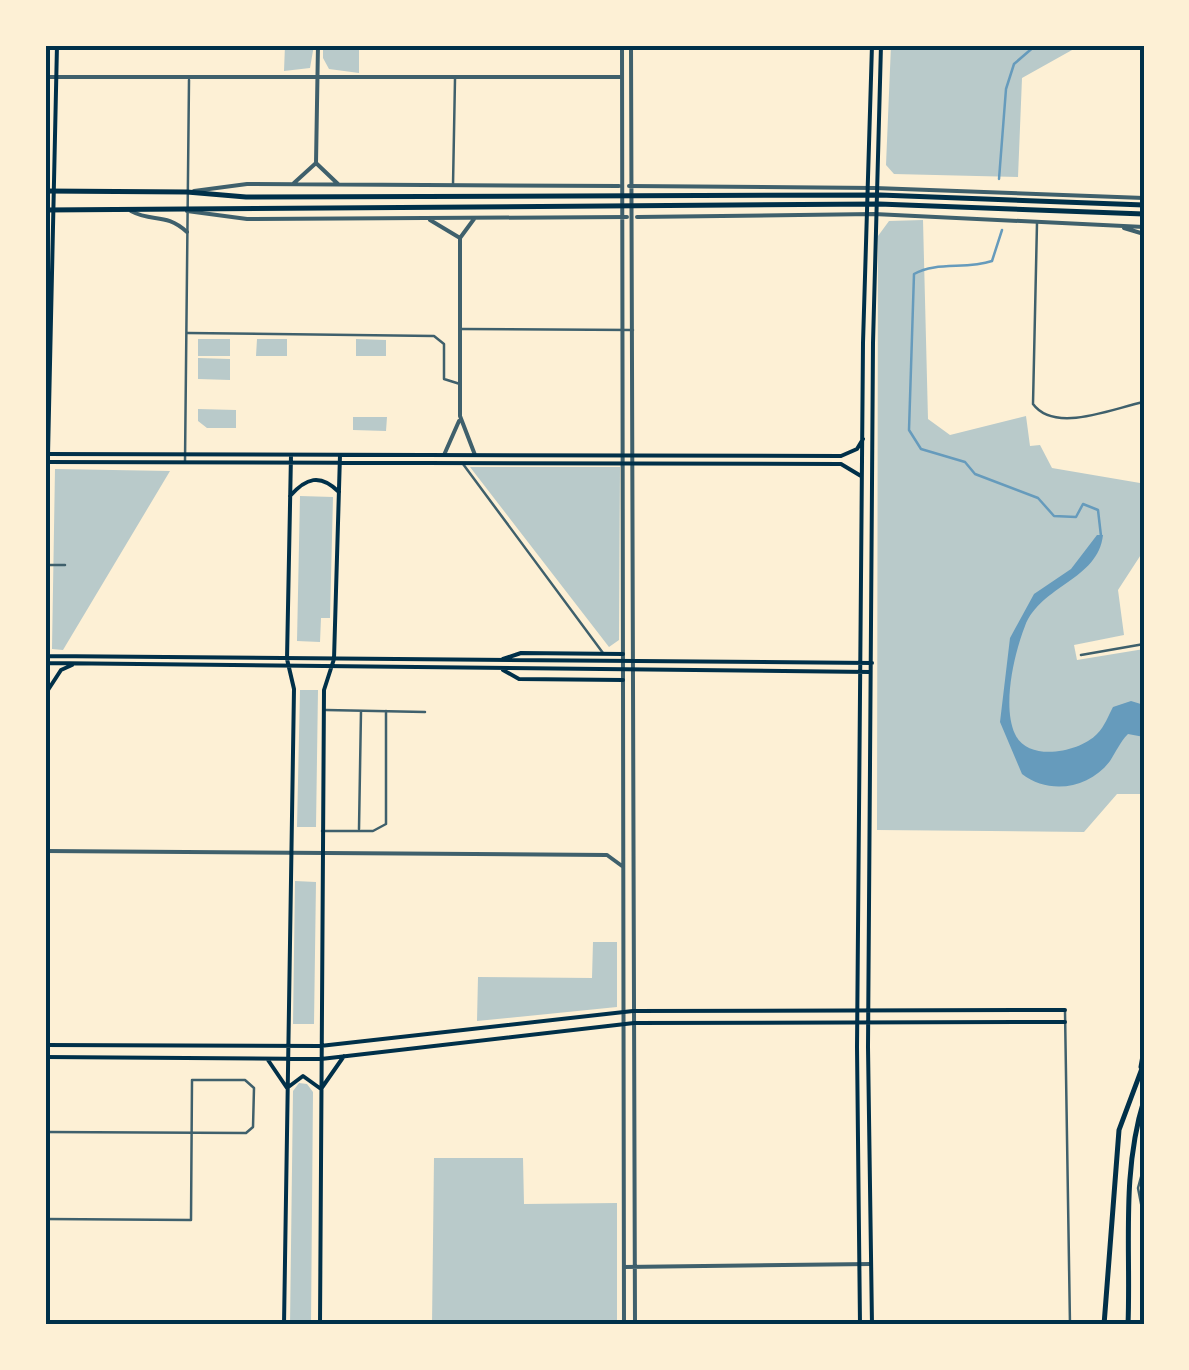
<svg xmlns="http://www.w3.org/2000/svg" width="1189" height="1370" font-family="'Nunito Sans',sans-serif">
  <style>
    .green { fill: #b9caca }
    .water { fill: #669bbc }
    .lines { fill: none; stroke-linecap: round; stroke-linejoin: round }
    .stream { stroke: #669bbc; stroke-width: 2.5 }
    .pedestrian { stroke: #3f606c; stroke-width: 2.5 }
    .minor { stroke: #3f606c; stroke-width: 2.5 }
    .tertiary { stroke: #3f606c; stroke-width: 4 }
    .secondary { stroke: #003049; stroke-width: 4 }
    .primary { stroke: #003049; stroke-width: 5 }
    .neatline { fill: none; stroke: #003049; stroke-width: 4 }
  </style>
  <rect width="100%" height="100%" fill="#fdf0d5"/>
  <path class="green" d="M285,45H314L310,68L284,71Z
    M323,45H359V73L329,69L323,58Z
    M891,45H1081L1022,78L1018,177L894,174L886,165Z
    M923,220L928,419L950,435L1026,416L1030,446L1040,445L1052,468L1140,483L1144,550L1118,590L1124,635L1074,645L1077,660L1144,649V794H1117L1084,832L877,830L878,236L889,221Z
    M198,339H230V356H198Z
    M257,339H287V356H256Z
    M356,339L386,340V356H356Z
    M198,358L230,359V380L198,379Z
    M198,409L236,410V428H207L198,421Z
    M353,417H387L386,431L353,430Z
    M470,467H620L619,640L609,647Z
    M55,469L170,471L63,650L52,649Z
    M300,496L333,497L330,618H321L320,642L297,641Z
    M300,690H318L316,827H297Z
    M295,881L316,882L314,1024H293Z
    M593,942H617V1007L477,1021L478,977L592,978Z
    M299,1083L307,1084L313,1092L311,1325H290L293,1091Z
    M434,1158H523L524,1204L617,1203V1325H432Z"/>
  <path class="water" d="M1097,535H1103C1098,580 1041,585 1025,626C1014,654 1002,706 1015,734C1028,763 1080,752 1097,734C1105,726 1108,716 1113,707L1131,701L1144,705V737L1128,734C1120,742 1116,752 1110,761C1089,789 1049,795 1022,774L1000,722L1010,638L1034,594L1071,569Z"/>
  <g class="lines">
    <path class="stream" d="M999,179L1006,89L1014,64L1036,45
      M1002,230L992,261C966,270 937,261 914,274L909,430L921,449L965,462L975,474L1038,498L1054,516L1076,517L1083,504L1098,510L1101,536"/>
    <path class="pedestrian" d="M463,464L603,653
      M326,710L425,712
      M359,829L361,711
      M322,831H373L386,824V711"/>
    <path class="minor" d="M453,185L455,79
      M1037,223L1033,404C1055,434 1113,408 1144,402
      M461,329L633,330
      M188,333L434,336L444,344V379L460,384
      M185,462L189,80
      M47,565H65
      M1081,655L1144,644
      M1065,1011L1070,1325
      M45,1132L246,1133L253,1127L254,1088L245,1080H192L191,1220L45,1219
      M1144,1166L1138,1188L1144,1219
      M45,1322L153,1325"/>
    <path class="tertiary" d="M622,45L624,1325
      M631,45L635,1325
      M46,77H621
      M316,163L318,45
      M316,163L338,184
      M294,183L316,163
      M629,186L875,188L1144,198
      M194,191L247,184L619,186
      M131,211C153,223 165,212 187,232
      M187,211L247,219L627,217
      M637,217L874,214L1144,227
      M474,219L460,238V416L475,455
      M430,220L460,238
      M1124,228L1144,234
      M444,455L459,421
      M45,851L607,855
      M607,855L622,866
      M624,1267L871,1264"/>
    <path class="secondary" d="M45,108L46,45
      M45,454L841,456L857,449L863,439
      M48,455L57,45
      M45,462L841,464L861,476
      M290,496C306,478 320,473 339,492
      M45,656L872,663
      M503,659L521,653L623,654
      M45,663L870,672
      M503,670L519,679L623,680
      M48,690L61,670L72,665
      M45,770L48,465
      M45,1045L320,1046L633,1011L1065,1010
      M45,1057L321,1059L634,1023L1065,1022
      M268,1060L287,1088L303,1076L321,1089L344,1056
      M284,1325L294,689L287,659L291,455
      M320,1325L324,690L334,659L340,455
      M860,1325L857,1047L863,343L872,45
      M872,1325L868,1047L873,343L881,45"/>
    <path class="primary" d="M45,191L187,192L246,197L880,195L1144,205
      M45,210L879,204L1144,214
      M1141,1067L1144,1050
      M1104,1325L1119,1130L1144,1063
      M1128,1325C1131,1250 1121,1174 1144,1100"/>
  </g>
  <rect width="1189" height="1370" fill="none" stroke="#fdf0d5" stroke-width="95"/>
  <rect x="48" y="48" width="1094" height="1274" class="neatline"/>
</svg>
